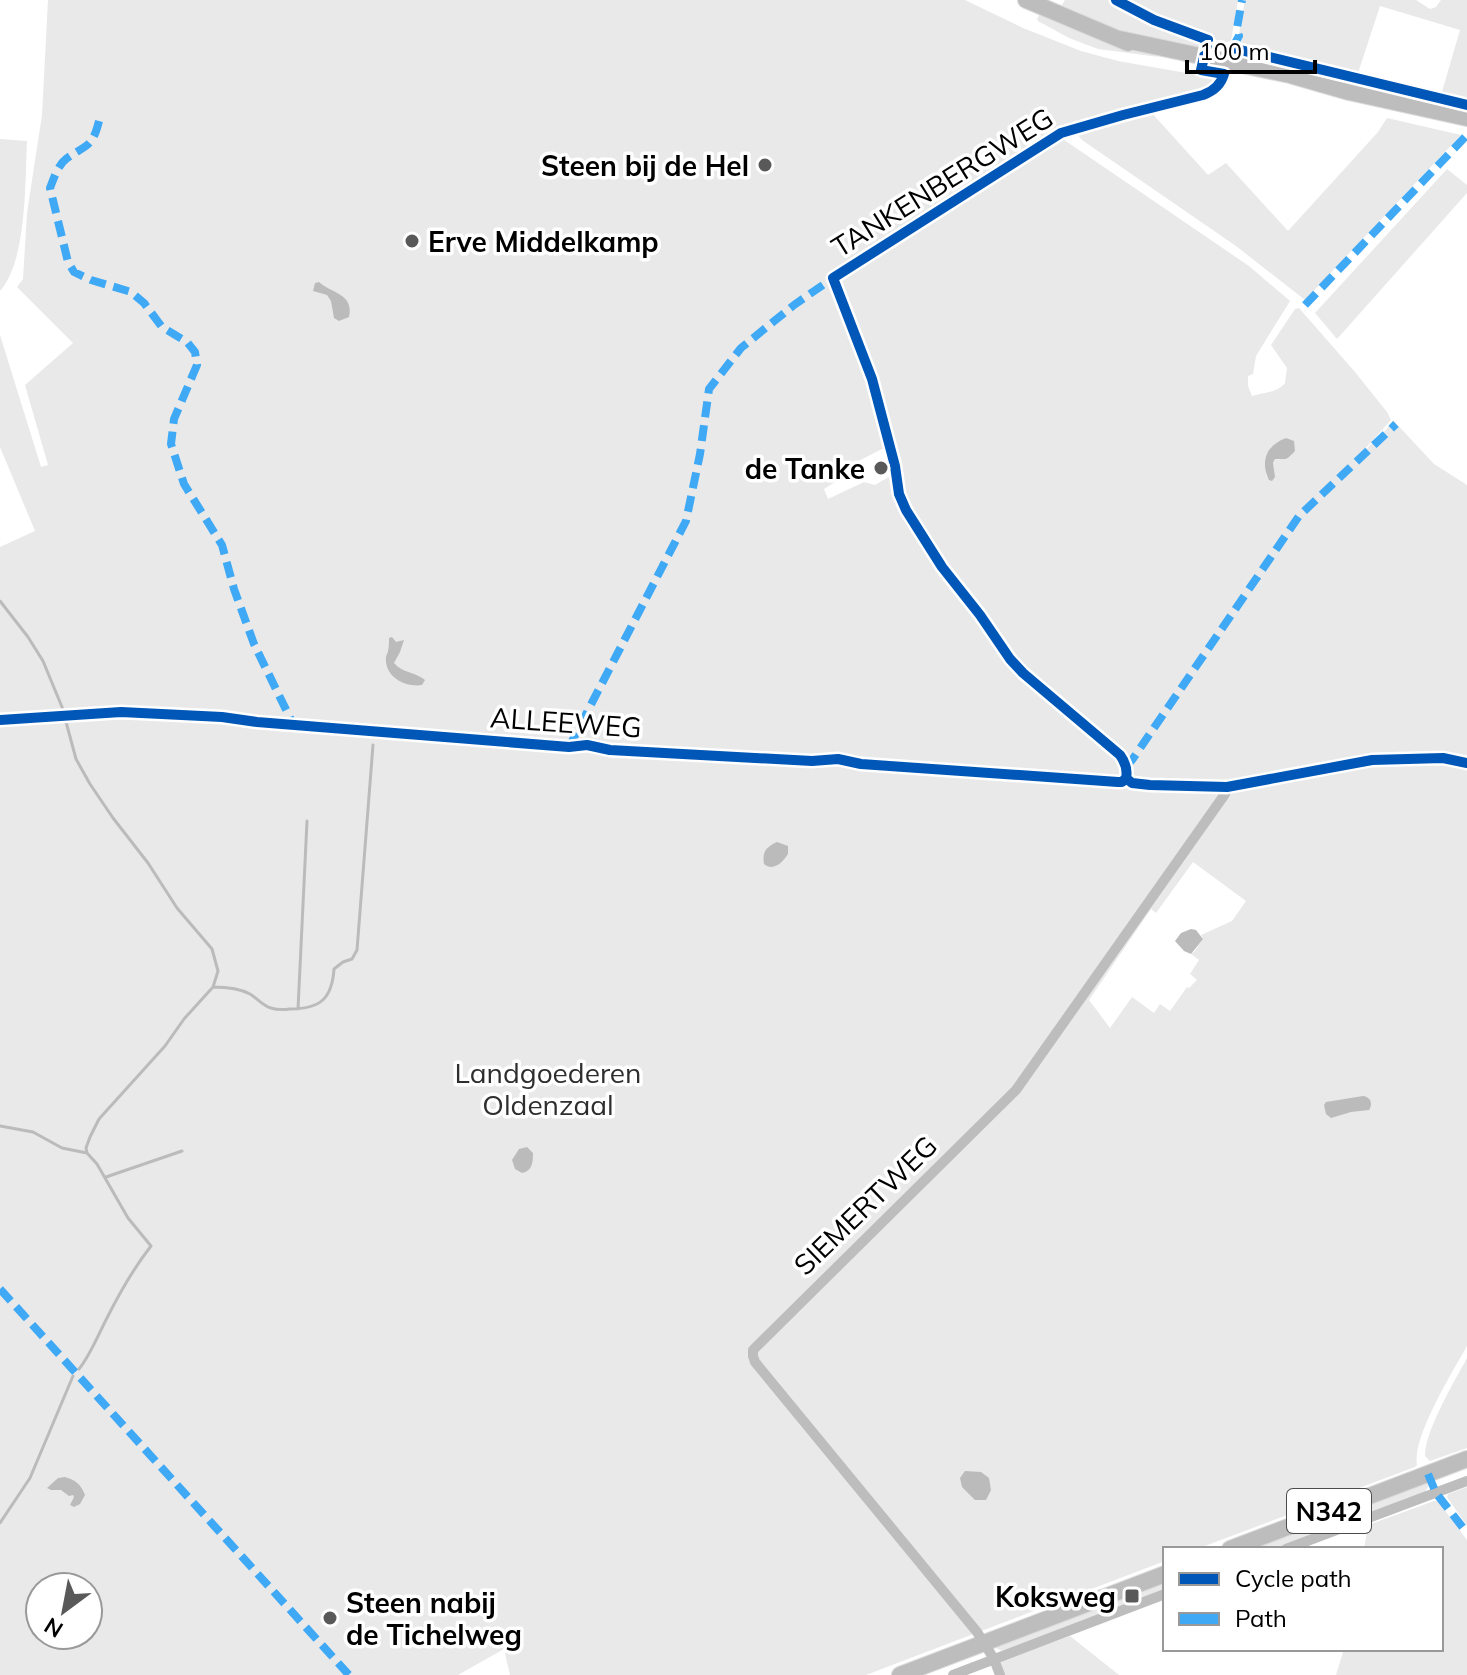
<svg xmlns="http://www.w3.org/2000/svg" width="1467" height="1675" font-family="Mulish,sans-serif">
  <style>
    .green { fill: #e9e9e9; fill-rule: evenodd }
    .water { fill: #bbb }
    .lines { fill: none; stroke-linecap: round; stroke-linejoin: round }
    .stream { stroke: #bbb; stroke-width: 3 }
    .primary-casing { stroke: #dbdbdb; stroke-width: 18 }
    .minor { stroke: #bdbdbd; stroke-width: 10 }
    .primary { stroke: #bdbdbd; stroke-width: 16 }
    .quiet { stroke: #3fa9f5; stroke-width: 8; stroke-dasharray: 16 8; stroke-linecap: butt }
    .cycleway-casing { stroke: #fff; stroke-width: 15 }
    .cycleway { stroke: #0057b8; stroke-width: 10 }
    .poi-dot { fill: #595959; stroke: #fff; stroke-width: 3 }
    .labels { text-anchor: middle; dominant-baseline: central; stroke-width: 7; stroke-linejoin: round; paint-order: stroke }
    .shield { fill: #fff; stroke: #4c4c4c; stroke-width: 2 }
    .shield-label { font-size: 26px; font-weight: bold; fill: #000 }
    .poi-label { font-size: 28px; font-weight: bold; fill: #000; stroke: #fff; text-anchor: end }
    .street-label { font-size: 28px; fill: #000; stroke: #fff }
    .park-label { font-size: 28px; fill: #2e2e2e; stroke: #fff }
  </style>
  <rect width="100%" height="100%" fill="#fff"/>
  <path class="green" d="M48,0H965L1023,28L1081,51L1118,61L1215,78L1210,87C1159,104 1104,109 1054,133L1249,266L1290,301L1256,356L1253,374L1248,376V386L1252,396C1264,392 1277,393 1285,383L1287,368L1271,345L1295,309L1299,308L1355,372L1387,412L1391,420L1354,461L1385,431L1393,420L1434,464L1467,485V1346C1452,1373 1412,1437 1417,1465L1415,1467L1197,1549H1165V1561L866,1675H510L504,1649L458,1675H0V547L35,531L0,447V335L41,467L48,465L25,385L73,343L17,287L23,279L27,213L42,115ZM1286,438L1295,451C1287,460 1287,460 1275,459L1267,478C1263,460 1267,444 1286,438ZM886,447L892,475L875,485L864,482L828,499L824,489L835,482L833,474ZM1193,862L1246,901L1232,921L1201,935L1203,938L1195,951L1191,954L1199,960L1190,974L1197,980L1189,988L1187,987L1170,1011L1160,1004L1154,1013L1132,997L1110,1028L1089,1000L1151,909L1156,913ZM40,1587H88V1635H40Z
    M1065,0H1110L1135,12L1151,23L1201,41L1203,53L1108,29L1060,8Z
    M1131,0H1238L1231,41L1225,43L1154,17L1141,9L1143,6Z
    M1245,0H1416L1430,9L1436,7L1441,0H1467V101L1441,95L1460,30L1380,6L1358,73L1237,46Z
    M1041,12L1112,42L1159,57L1098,49L1069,38L1038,21L1037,19Z
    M1236,51L1348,78L1397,94L1235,60L1233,57Z
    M1150,111L1208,175L1226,163L1288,231L1378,132L1387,118L1461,135L1305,300L1236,246L1082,140L1077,134L1080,130Z
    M0,139L27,141C25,182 27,261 0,291Z
    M1447,169L1467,185V193L1337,339L1315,313Z
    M1467,1358V1448L1430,1461L1425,1456C1424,1433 1455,1380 1467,1358Z
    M1427,1482L1429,1485L1425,1492L1403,1503L1275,1549H1241Z
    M1467,1487V1526L1447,1497L1448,1494Z
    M1434,1501H1438L1467,1540V1675H1336L1344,1649H1441V1549H1364L1368,1525Z
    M1165,1577V1590L1002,1651L996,1648L997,1643Z
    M1070,1636L1119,1675H1002L1001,1661Z"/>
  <path class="water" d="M319,282C333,294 354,294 349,317L339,321L334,318L331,301L327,295L313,291L315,283Z
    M1286,438L1294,441L1295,451C1286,461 1287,459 1275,459L1273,463L1275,477L1272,481L1269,480C1260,462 1266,445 1286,438Z
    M392,637L396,642L404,640L400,652L394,663C402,673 416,672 425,680L422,685C406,688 384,677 386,657C386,655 388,653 388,651C389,647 389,642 389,638Z
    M777,842L788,846V854C783,862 773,872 764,864C762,852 766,847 777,842Z
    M1191,929L1196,930L1203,939L1191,954L1184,951L1175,941L1181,933Z
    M1363,1096C1371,1097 1373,1104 1369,1110L1351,1112L1331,1118L1326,1114L1324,1105L1326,1102Z
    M527,1147L533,1153C533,1163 532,1171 522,1173L515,1169L512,1160L519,1149Z
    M965,1471L981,1472L989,1478L991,1490L986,1500H975L962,1487L960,1478Z
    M65,1477C75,1480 81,1484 85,1495L80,1504L74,1507L70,1505L74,1497L73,1495L69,1496L61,1490H51L47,1488L58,1478Z"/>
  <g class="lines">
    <path class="stream" d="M0,601L28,637L43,661L62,707L76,759L90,784L113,818L148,863L177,908L212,949L218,971L213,987
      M298,1009L307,821
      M0,1126L33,1132L62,1148L87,1153L97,1164L128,1218L151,1246C133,1269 120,1292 107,1318C98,1335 91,1354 79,1369
      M87,1153L86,1148L90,1137L99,1119L165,1046L184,1019L213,987C226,987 239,988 250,994C257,998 263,1006 271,1008C277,1010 283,1010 290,1009C320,1009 332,999 334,969L343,962L352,959L357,950L373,745
      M106,1177L182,1151
      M0,1523L30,1478L73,1376"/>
    <defs>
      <path id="primary" d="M1026,0L1128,43
        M1120,39L1290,75L1349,92L1467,118
        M1230,1549L1467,1459
        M900,1675L1165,1574"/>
    </defs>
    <use href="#primary" class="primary-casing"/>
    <path class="minor" d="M381,732L569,747L587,745L610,750L812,761L838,759L861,764L1118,782H1122L1126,778
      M1126,778C1128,769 1125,762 1120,755L1023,673L1010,659L980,615L942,567L906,510L899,494L895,466L872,379L833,278L1061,133L1210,92L1221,83L1228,61
      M1126,778L1132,783L1150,785L1227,787L1372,760L1443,758L1467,763
      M1286,1549L1467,1481
      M953,1675L1165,1594
      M1000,1675L994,1659L977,1632L755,1362L753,1356V1350L1016,1090L1225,794L1227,787"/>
    <use href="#primary" class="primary"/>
    <path class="quiet" d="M1232,48L1239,36L1237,28L1242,0
      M99,121C92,149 86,144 66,159C58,165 54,178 50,188L68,262L74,272L91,280L131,292L144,303L162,327L187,342L195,352L197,365L174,419L171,444L184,484L222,545L234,589L254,644L293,724
      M1305,305L1467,135
      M569,747L686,521L700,454L709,389L741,348L794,305L833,278
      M1126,767L1132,760L1299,516L1396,424
      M0,1289L349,1675
      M1428,1474L1436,1493L1467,1533"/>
    <defs>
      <path id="cycleway" d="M1116,0L1154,20L1208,40L1201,70L1224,74C1221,85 1214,91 1203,95L1123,115L1061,133L833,278L872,379L895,466L899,494L906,510L942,567L980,615L1010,659L1023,673L1120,755C1125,762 1128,769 1126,778
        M1232,48L1467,105
        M0,720L121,712L222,717L257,722L569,747L587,745L610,750L812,761L838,759L861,764L1118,782H1122L1126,778
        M1126,778L1132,783L1150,785L1227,787L1372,760L1443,758L1467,763"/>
    </defs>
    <use href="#cycleway" class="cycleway-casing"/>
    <use href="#cycleway" class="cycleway"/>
  </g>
  <g class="poi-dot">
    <circle cx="765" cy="165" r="8"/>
    <circle cx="412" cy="241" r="8"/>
    <circle cx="881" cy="468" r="8"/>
    <rect x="1124" y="1588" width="16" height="16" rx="4"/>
    <circle cx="330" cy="1618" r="8"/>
  </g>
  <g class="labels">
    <rect class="shield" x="1287" y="1489" width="84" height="44" rx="6"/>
    <g class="shield-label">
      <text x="1329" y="1511">N342</text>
    </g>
    <g class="poi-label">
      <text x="749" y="165">Steen bij de Hel</text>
      <text x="428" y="241" text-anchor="start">Erve Middelkamp</text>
      <text x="865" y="468">de Tanke</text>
      <text x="1116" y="1596">Koksweg</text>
      <text x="346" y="1602" text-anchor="start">Steen nabij<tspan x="346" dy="32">de Tichelweg</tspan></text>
    </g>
    <g class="street-label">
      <text transform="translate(942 182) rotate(-32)">TANKENBERGWEG</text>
      <text transform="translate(566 722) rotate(4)">ALLEEWEG</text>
      <text transform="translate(865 1205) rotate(-44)">SIEMERTWEG</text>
    </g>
    <g class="park-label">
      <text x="548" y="1072">Landgoederen<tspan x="548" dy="32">Oldenzaal</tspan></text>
    </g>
  </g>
  <rect x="1163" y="1547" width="280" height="104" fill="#ffffff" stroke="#999999" stroke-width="2"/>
  <rect x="1179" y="1573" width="40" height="12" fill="#0057b8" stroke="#999999" stroke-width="2"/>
  <text x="1235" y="1587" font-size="24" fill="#000000">Cycle path</text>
  <rect x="1179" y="1613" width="40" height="12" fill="#3fa9f5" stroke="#999999" stroke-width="2"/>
  <text x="1235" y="1627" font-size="24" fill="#000000">Path</text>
  <g transform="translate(64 1611) rotate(212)"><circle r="38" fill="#ffffff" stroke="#999999" stroke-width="2"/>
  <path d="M0-6L14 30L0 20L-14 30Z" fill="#595959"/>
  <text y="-12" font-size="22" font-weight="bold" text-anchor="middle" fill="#000000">N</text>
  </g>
  <path d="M1187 60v12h128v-12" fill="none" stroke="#000000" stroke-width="4"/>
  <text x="1199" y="60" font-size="24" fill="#000000" stroke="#ffffff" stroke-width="6" paint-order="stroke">100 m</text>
</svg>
